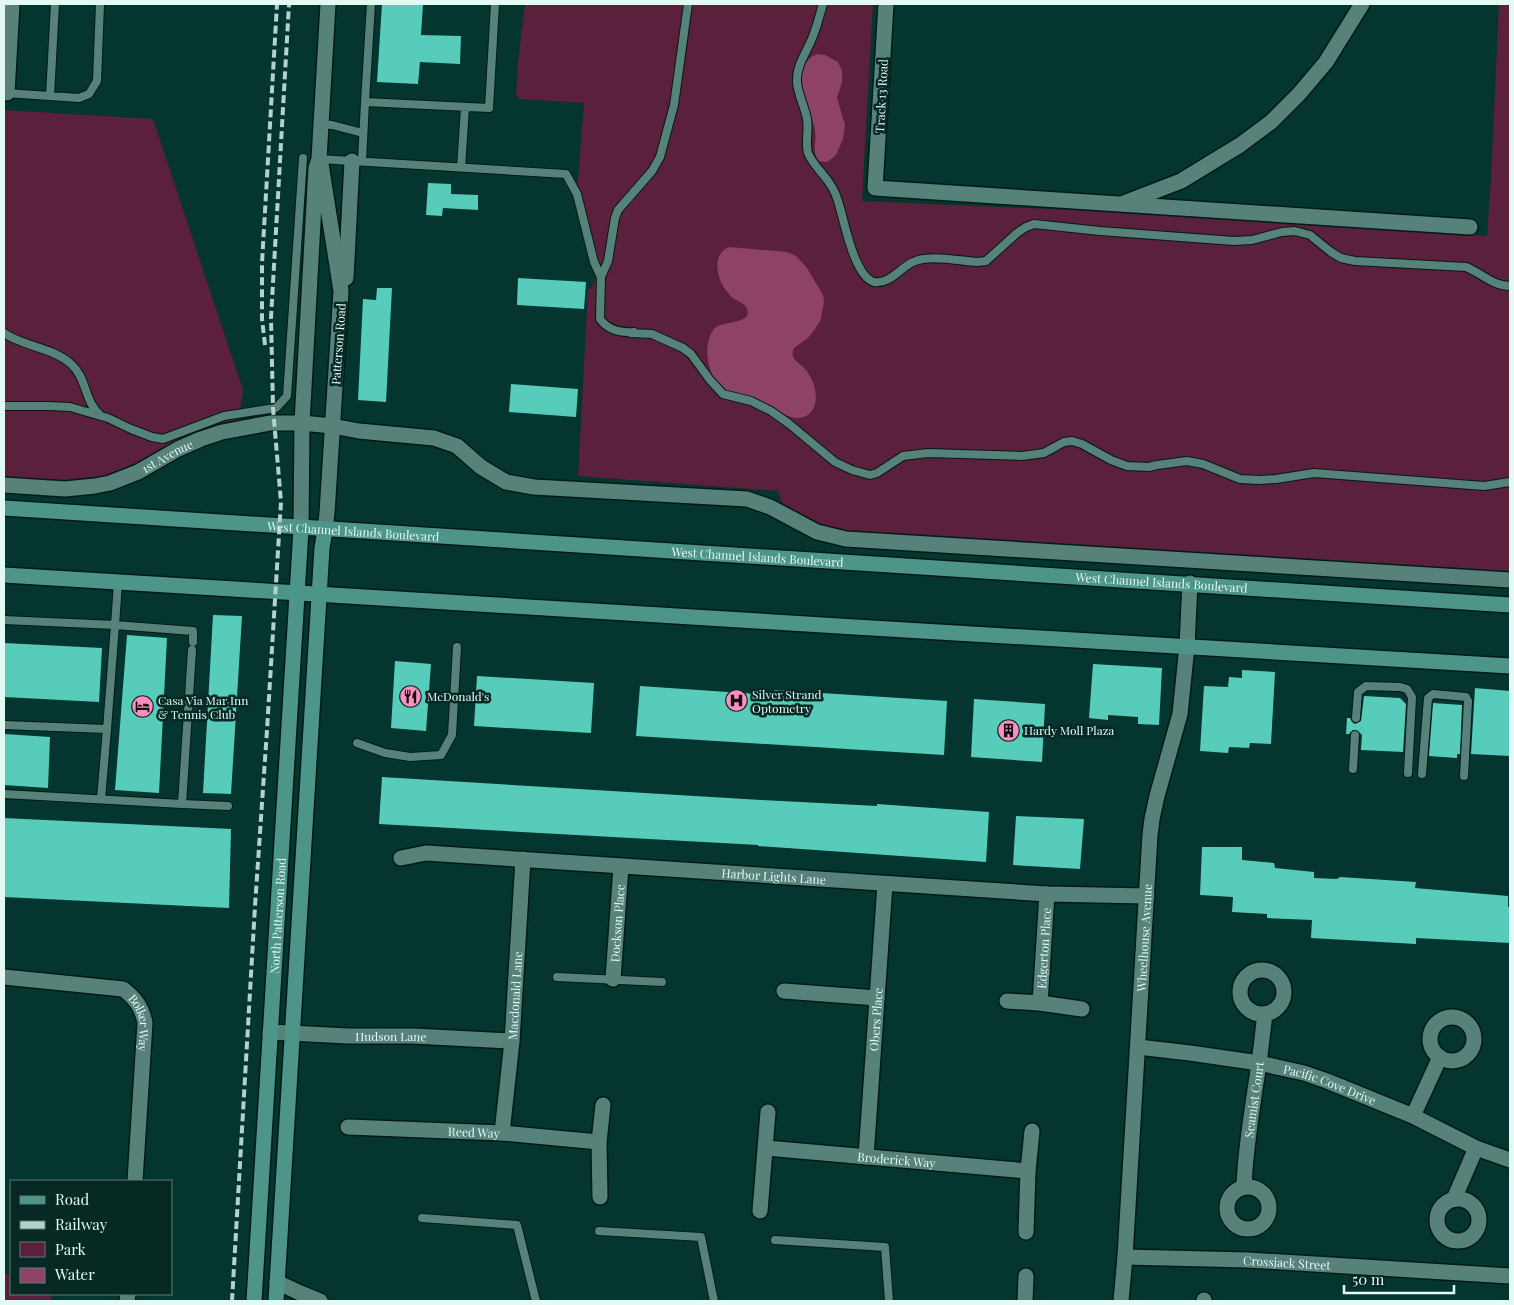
<svg xmlns="http://www.w3.org/2000/svg" width="1514" height="1305" font-family="'Playfair Display',serif">
  <style>
    .green { fill: #5a203c }
    .water { fill: #8e4366 }
    .building { fill: #58ccba }
    .lines { fill: none; stroke-linecap: round; stroke-linejoin: round }
    .lane-casing { stroke: #001b16; stroke-width: 10 }
    .street-casing { stroke: #001b16; stroke-width: 18 }
    .secondary-casing { stroke: #001b16; stroke-width: 18 }
    .lane { stroke: #56827a; stroke-width: 8 }
    .street { stroke: #56827a; stroke-width: 15 }
    .secondary { stroke: #4d9489; stroke-width: 15 }
    .rail { stroke: #b5d1cc; stroke-width: 4; stroke-dasharray: 8 4; stroke-linecap: butt }
    .labels { text-anchor: middle; dominant-baseline: central; stroke-width: 5; stroke-linejoin: round; paint-order: stroke }
    .street-label { font-size: 12px; fill: #e2f9f4; stroke: #072924 }
    .poi-label { font-size: 12px; fill: #e2f9f4; stroke: #072924; text-anchor: start }
  </style>
  <rect width="100%" height="100%" fill="#05352f"/>
  <path class="green" d="M525,4H873L862,201L1073,210L1487,236L1491,178L1499,4H1510V574L847,533L825,528L784,509L778,491L578,476L588,289H591L595,280V274L572,190L578,181L584,103L519,99L516,95L518,61Z
    M4,110L153,119L243,390L239,419L196,432L145,461L105,478L56,481L4,478Z
    M4,1274L11,1275V1294H51V1301H4Z"/>
  <path class="water" d="M817,54L825,55L838,62L842,71V82L837,98L845,125L843,139L836,155L827,162L819,161C811,151 817,143 815,131C812,109 785,68 817,54Z
    M729,247L787,252L796,256L807,268L823,295L824,301L821,319L815,329L808,338L794,348C793,351 792,352 793,356C795,361 800,364 804,368C814,378 821,400 811,412C805,419 796,419 788,416C777,411 766,404 754,399C745,396 734,396 725,391C708,380 701,345 714,329C721,320 756,325 746,307C743,302 737,301 733,298C719,287 708,256 729,247Z"/>
  <path class="building" d="M382,4H423L421,35L461,36L460,64L420,62L418,84L377,82Z
    M428,183L451,184V194L478,195V210L443,208L442,216L426,215Z
    M518,278L586,282L584,309L517,305Z
    M377,288H392L386,402L358,400L363,299L376,300Z
    M511,384L578,389L576,417L509,412Z
    M213,615L242,616L231,794L203,793Z
    M127,635L167,638L159,793L115,790Z
    M4,643L102,648L99,702L4,697Z
    M395,661L431,664L426,731L391,728Z
    M1093,664L1162,668L1159,725L1138,724V717L1108,715V720L1089,718Z
    M1242,670L1275,672L1271,744L1250,743L1249,748L1229,747L1228,753L1200,751L1204,686L1228,687L1229,677L1242,678Z
    M477,676L594,683L591,733L474,726Z
    M640,686L773,695L774,690L947,701L944,755L636,736Z
    M1475,688L1510,691V756L1471,754Z
    M1364,696L1400,698L1406,704L1403,752L1361,750L1362,735L1358,731L1353,730L1349,734H1346L1347,718H1350L1352,722L1355,724L1361,721Z
    M974,699L1045,704L1042,762L971,757Z
    M1433,703L1462,705L1460,754H1457V758L1429,756Z
    M4,734L50,737L48,788L4,785Z
    M382,777L761,800L877,806V804L989,812L986,862L758,846V845L379,824Z
    M1016,816L1084,819L1080,869L1013,865Z
    M4,818L231,829L229,908L4,897Z
    M1202,847H1242V860L1274,863L1275,868L1314,872V878L1337,879L1340,877L1416,882L1415,888L1508,896V907H1510V943L1416,938V944L1311,938L1312,920L1267,918V914L1232,912L1233,897L1200,895Z"/>
  <g class="lines">
    <defs>
      <path id="lane" d="M823,4C819,17 816,31 810,43C804,56 796,68 797,82C798,95 805,107 807,119C809,130 805,142 808,153C812,164 824,174 830,184C835,191 838,200 840,208C845,225 855,277 874,282C889,285 901,267 913,262C930,254 958,261 977,262L986,261L1017,233L1026,227L1034,224L1100,231L1234,241L1252,240L1282,232L1295,231L1310,235L1331,252L1341,258L1355,261L1466,267C1481,273 1493,286 1510,286
        M6,93L79,98L89,94L97,81L100,4
        M50,96L55,4
        M365,102L371,4
        M321,124L332,125L363,133
        M319,159L566,174L577,194L594,262L601,277L600,319C608,330 621,333 634,332
        M362,161L365,102L489,108L495,4
        M461,168L465,107
        M601,277L608,261L615,218L618,210L652,171L660,157L674,105L688,4
        M4,333C24,347 52,347 71,364C87,378 84,401 100,415
        M631,333L652,334L683,348L691,354L710,380L723,394L751,401L771,411L788,423L835,462L852,470L870,475L877,473L903,456L928,453L1022,456L1044,453L1064,442L1072,441L1082,444L1111,460L1127,466L1149,467L1157,465L1187,461L1203,464L1240,479L1259,480L1276,479L1314,473L1484,486L1510,482
        M4,406H49L70,407L108,418L131,429L152,437L163,439L224,416L276,408L287,396L303,158
        M118,583L115,625L193,631V642
        M4,620L115,625L107,729L4,725
        M192,650L182,804L228,806
        M1356,718L1358,692L1366,686L1400,687L1407,689L1412,697L1408,773
        M357,743L385,753L410,757L441,755L452,735L457,647
        M1353,769L1355,735
        M1422,774L1428,698L1433,694L1466,697L1468,701L1464,776
        M4,794L182,804
        M101,799L107,729
        M557,977L662,982
        M422,1218L517,1225L536,1301
        M599,1231L701,1237L714,1301
        M775,1240L885,1247L889,1301"/>
      <g id="street">
        <path d="M886,4L875,188L1470,227"/>
        <path d="M7,93L12,4"/>
        <path d="M321,164L341,291L327,513L325,530"/>
        <path d="M1124,203L1181,181L1240,145L1271,122L1299,94L1326,62L1362,4"/>
        <path d="M346,278L352,161"/>
        <path id="s1" d="M4,485L65,489L95,486L110,483L138,472L178,449L201,439L222,432L270,423H302L332,426L359,431L434,438L457,446L481,467L506,482L534,487L747,499L770,507L817,532L846,539L1510,580"/>
        <path d="M301,529L302,423L316,168L319,159L328,4"/>
        <path id="s2" d="M401,858L426,853L1047,894L1147,896"/>
        <circle cx="1262" cy="992" r="22"/>
        <path id="s3" d="M4,977L123,989C135,998 142,1007 145,1023L135,1181"/>
        <path id="s4" d="M613,979L621,867"/>
        <path d="M784,991L877,998"/>
        <path d="M1007,1001L1040,1003L1082,1009"/>
        <path id="s5" d="M1040,1003L1047,894"/>
        <circle cx="1452" cy="1039" r="22"/>
        <path id="s6" d="M270,1032L348,1036H413L512,1041"/>
        <path id="s7" d="M1138,1047L1190,1053L1259,1063L1304,1073L1327,1081L1413,1116L1476,1148L1510,1160"/>
        <path d="M1413,1116L1440,1057"/>
        <path id="s8" d="M348,1127L502,1133L599,1142"/>
        <path id="s9" d="M502,1133L512,1041L523,859"/>
        <path id="s10" d="M766,1148L1028,1171"/>
        <path id="s11" d="M866,1157L885,884"/>
        <circle cx="1248" cy="1208" r="21"/>
        <path id="s12" d="M1244,1187C1245,1152 1251,1118 1256,1083C1260,1060 1262,1037 1265,1014"/>
        <path d="M600,1197L599,1142L603,1105"/>
        <circle cx="1458" cy="1220" r="21"/>
        <path d="M1454,1199L1476,1148"/>
        <path d="M760,1211L768,1112"/>
        <path d="M1026,1232L1028,1171L1032,1131"/>
        <path id="s13" d="M1125,1257L1248,1260L1510,1276"/>
        <path d="M277,1282L298,1292L320,1301"/>
        <path d="M1204,1300V1301"/>
        <path d="M127,1301L128,1294"/>
        <path d="M1025,1301L1026,1276"/>
        <path id="s14" d="M1121,1301L1125,1257L1150,835L1152,819L1157,796L1180,714L1187,646L1190,583"/>
      </g>
      <g id="secondary">
        <path id="s15" d="M4,508C506,542 1008,571 1510,605"/>
        <path d="M4,575C506,609 1008,634 1510,666"/>
        <path id="s16" d="M254,1301L301,529"/>
        <path d="M276,1301L322,548L325,530"/>
      </g>
    </defs>
    <use href="#lane" class="lane-casing"/>
    <use href="#street" class="street-casing"/>
    <use href="#secondary" class="secondary-casing"/>
    <use href="#lane" class="lane"/>
    <use href="#street" class="street"/>
    <use href="#secondary" class="secondary"/>
    <path class="rail" d="M265,345L262,319V263L277,4
      M232,1301L255,906L267,730L281,502L273,408L271,318L289,4"/>
  </g>
  <defs>
    <symbol id="restaurant-disc" viewBox="-11 -11 22 22"><circle r="9.5" fill="#fd8ec0" stroke="#072924"/><path d="M-5-6h1v4h1v-4h1v4h1v-4h1v5L-1.5 .5V6h-2V.5L-5-1ZM5-6V6H3V1.5H1.5Q1.5-4 5-6Z" fill="#111"/></symbol>
    <symbol id="hospital-disc" viewBox="-11 -11 22 22"><circle r="9.5" fill="#fd8ec0" stroke="#072924"/><path d="M-5-5h3v3.5h4V-5h3V5h-3V1.5h-4V5h-3Z" fill="#111"/></symbol>
    <symbol id="hotel-disc" viewBox="-11 -11 22 22"><circle r="9.5" fill="#fd8ec0" stroke="#072924"/><path d="M-6-4.5h1.5V1H6V5H4.5V3h-9V5H-6ZM-4 0a1.8 1.8 0 1 1 3.6 0ZM.5 0V-2.5h3Q6-2.5 6 0Z" fill="#111"/></symbol>
    <symbol id="building-disc" viewBox="-11 -11 22 22"><circle r="9.5" fill="#fd8ec0" stroke="#072924"/><path d="M-4-6H4V6H1V3H-1V6H-4ZM-2.5-4.3h1.7v1.8h-1.7ZM.8-4.3h1.7v1.8H.8ZM-2.5-1h1.7V.8h-1.7ZM.8-1h1.7V.8H.8Z" fill="#111"/></symbol>
  </defs>
  <g fill-rule="evenodd">
    <use href="#restaurant-disc" x="398" y="684" width="25" height="25"/>
    <use href="#hospital-disc" x="724" y="688" width="25" height="25"/>
    <use href="#hotel-disc" x="130" y="694" width="25" height="25"/>
    <use href="#building-disc" x="996" y="718" width="25" height="25"/>
  </g>
  <g class="labels">
    <g class="street-label">
      <text transform="translate(881 96) rotate(-87)">Track 13 Road</text>
      <text transform="translate(338 344) rotate(-86)">Patterson Road</text>
      <text stroke="none"><textPath href="#s1" startOffset="170">1st Avenue</textPath></text>
      <text stroke="none"><textPath href="#s15" startOffset="350">West Channel Islands Boulevard</textPath></text>
      <text stroke="none"><textPath href="#s15" startOffset="755">West Channel Islands Boulevard</textPath></text>
      <text stroke="none"><textPath href="#s15" startOffset="1160">West Channel Islands Boulevard</textPath></text>
      <text stroke="none"><textPath href="#s2" startOffset="374">Harbor Lights Lane</textPath></text>
      <text stroke="none"><textPath href="#s16" startOffset="386">North Patterson Road</textPath></text>
      <text stroke="none"><textPath href="#s4" startOffset="56">Dockson Place</textPath></text>
      <text stroke="none"><textPath href="#s14" startOffset="364">Wheelhouse Avenue</textPath></text>
      <text stroke="none"><textPath href="#s5" startOffset="55">Edgerton Place</textPath></text>
      <text stroke="none"><textPath href="#s9" startOffset="138">Macdonald Lane</textPath></text>
      <text stroke="none"><textPath href="#s11" startOffset="138">Obers Place</textPath></text>
      <text stroke="none"><textPath href="#s3" startOffset="160">Bolker Way</textPath></text>
      <text stroke="none"><textPath href="#s6" startOffset="121">Hudson Lane</textPath></text>
      <text stroke="none"><textPath href="#s7" startOffset="196">Pacific Cove Drive</textPath></text>
      <text stroke="none"><textPath href="#s12" startOffset="88">Seamist Court</textPath></text>
      <text stroke="none"><textPath href="#s8" startOffset="126">Reed Way</textPath></text>
      <text stroke="none"><textPath href="#s10" startOffset="131">Broderick Way</textPath></text>
      <text stroke="none"><textPath href="#s13" startOffset="162">Crossjack Street</textPath></text>
    </g>
    <g class="poi-label">
      <text x="752" y="694">Silver Strand<tspan x="752" dy="14">Optometry</tspan></text>
      <text x="427" y="696">McDonald's</text>
      <text x="158" y="700">Casa Via Mar Inn<tspan x="158" dy="14">&amp; Tennis Club</tspan></text>
      <text x="1024" y="730">Hardy Moll Plaza</text>
    </g>
  </g>
  <rect width="1514" height="1305" fill="none" stroke="#e2f9f4" stroke-width="10"/>
  <rect x="10" y="1180" width="162" height="115" fill="#072924" stroke="#5f7c77"/>
  <rect x="20" y="1196" width="25" height="8" fill="#4d9489" stroke="#5f7c77"/>
  <text x="55" y="1205" font-size="15" fill="#e2f9f4">Road</text>
  <rect x="20" y="1221" width="25" height="8" fill="#b5d1cc" stroke="#5f7c77"/>
  <text x="55" y="1230" font-size="15" fill="#e2f9f4">Railway</text>
  <rect x="20" y="1242" width="25" height="15" fill="#5a203c" stroke="#5f7c77"/>
  <text x="55" y="1255" font-size="15" fill="#e2f9f4">Park</text>
  <rect x="20" y="1268" width="25" height="15" fill="#8e4366" stroke="#5f7c77"/>
  <text x="55" y="1280" font-size="15" fill="#e2f9f4">Water</text>
  <path d="M1344 1285v8h110v-8" fill="none" stroke="#e2f9f4" stroke-width="2.5"/>
  <text x="1352" y="1285" font-size="15" fill="#e2f9f4" stroke="#072924" stroke-width="4" paint-order="stroke">50 m</text>
</svg>
